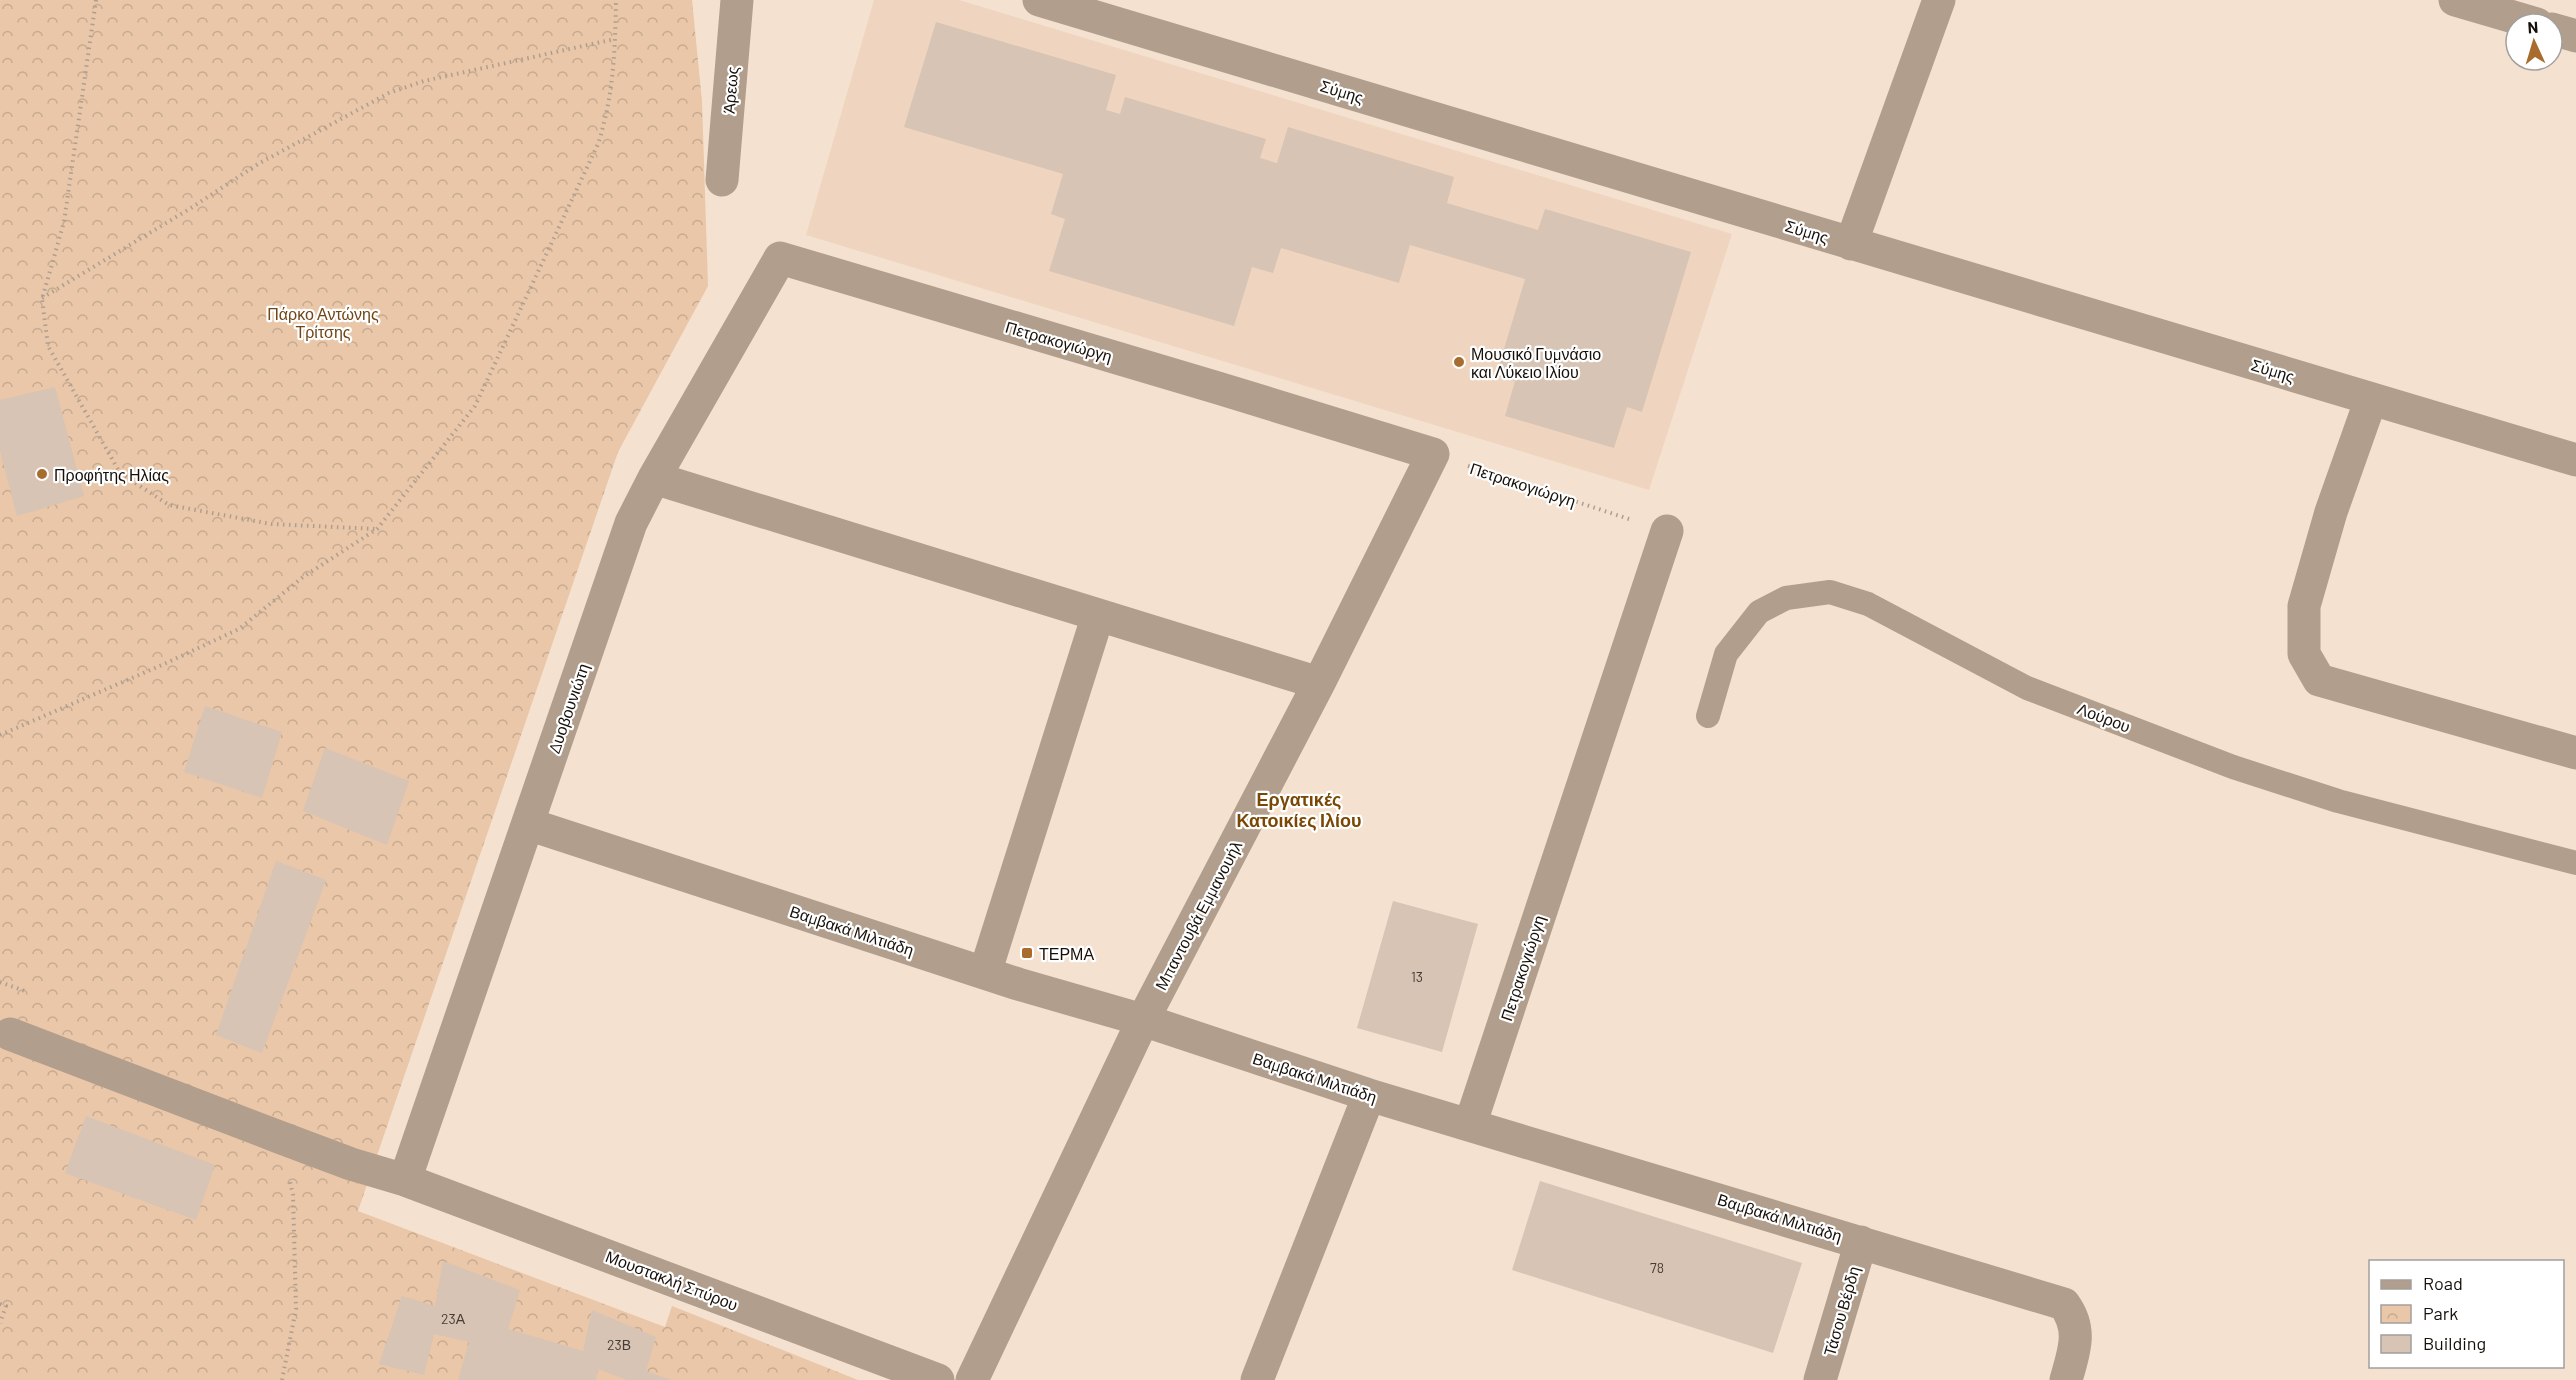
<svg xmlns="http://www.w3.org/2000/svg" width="2576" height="1380" font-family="Barlow,sans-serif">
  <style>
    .built { fill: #efd5bf }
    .park { fill: url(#park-crowns) }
    .building { fill: #d7c4b4 }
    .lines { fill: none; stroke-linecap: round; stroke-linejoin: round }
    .path { stroke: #ae9e90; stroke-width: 4; stroke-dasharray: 1.5 4.5; stroke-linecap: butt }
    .service { stroke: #b29e8c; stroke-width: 24 }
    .minor { stroke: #b29e8c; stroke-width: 33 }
    .poi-dot { fill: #a76c2e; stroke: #fff; stroke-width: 2 }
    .labels { text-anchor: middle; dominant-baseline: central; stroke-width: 4.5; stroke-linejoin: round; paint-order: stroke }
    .number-label { font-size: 14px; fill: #473d34 }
    .street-label { font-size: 16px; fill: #17100a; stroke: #fff }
    .park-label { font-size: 16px; fill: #714515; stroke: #fff }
    .poi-label { font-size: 16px; fill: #17100a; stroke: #fff; text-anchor: start }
    .neighbourhood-label { font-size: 18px; font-weight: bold; fill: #7b4705; stroke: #fff }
  </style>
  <defs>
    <pattern id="park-crowns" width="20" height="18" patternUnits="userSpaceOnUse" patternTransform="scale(1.5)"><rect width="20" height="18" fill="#e9c7a8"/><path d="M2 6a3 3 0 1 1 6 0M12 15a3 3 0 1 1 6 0" fill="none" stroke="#c7aa8f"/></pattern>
  </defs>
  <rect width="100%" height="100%" fill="#f5e1d0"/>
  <path class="built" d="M874,0H959L1732,234L1649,490L806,235Z"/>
  <path class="park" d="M0,0H692L702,101L708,286L618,452L358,1211L665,1327L672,1306L858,1380H0Z"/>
  <path class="building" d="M936,22L1116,75L1106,110L1120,114L1125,97L1266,139L1260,158L1277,163L1288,127L1454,177L1447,203L1538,230L1545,209L1691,252L1642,412L1627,407L1614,448L1505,416L1515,381L1496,376L1525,279L1410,245L1399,283L1281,248L1273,273L1252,267L1234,326L1049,271L1065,219L1051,214L1063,174L904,127Z
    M55,387L84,496L17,516L0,451V400Z
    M205,706L282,732L262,798L184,772Z
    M325,748L409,781L387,845L303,811Z
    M276,861L326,880L262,1053L216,1035Z
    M1393,901L1478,924L1442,1052L1357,1028Z
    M86,1116L215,1165L196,1220L65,1173Z
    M1540,1181L1802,1263L1773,1353L1512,1270Z
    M443,1261L520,1290L508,1329L583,1351L592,1310L656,1337L646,1371L671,1380H627L598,1369L596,1380H458L469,1342L434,1334L424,1375L379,1364L402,1296L435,1306Z"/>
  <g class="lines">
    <path class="path" d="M96,0L64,222L42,299L48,346L120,473L169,505L271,524L376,529
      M42,298L191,208L258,164L389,93L424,81L615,39
      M1468,466L1632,520
      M0,735L162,665L239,629L303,577L377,529L475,406L598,144C614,94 615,51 616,0
      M0,982L25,991
      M0,1304L6,1306L0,1323
      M282,1380L296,1309L293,1195L290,1182"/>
    <path class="service" d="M1708,716L1726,654L1759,612L1786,598L1830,592L1868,604L2027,688L2233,767L2338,801L2576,863"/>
    <path class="minor" d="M1039,0L2576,460
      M2455,0L2537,24
      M2552,29L2576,36
      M722,180L737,0
      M1851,244L1939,0
      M2371,399L2331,512L2304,606V654L2319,680L2576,753
      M654,478L1319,683
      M528,824L1018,984L1143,1020L1369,1095L2064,1304C2083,1330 2074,1351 2066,1380
      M985,973L1098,615
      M10,1034L279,1137L351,1164L405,1180L938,1380
      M1470,1125L1667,531
      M405,1180L631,523L654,478L780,258L1218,388L1433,454L1319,683L1143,1020L972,1380
      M1257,1380L1369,1095
      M1820,1380L1861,1242"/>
  </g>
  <g class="poi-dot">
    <circle cx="1459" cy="362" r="6"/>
    <circle cx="42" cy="474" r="6"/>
    <rect x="1021" y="947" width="12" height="12" rx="3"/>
  </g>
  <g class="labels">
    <g class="number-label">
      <text x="1417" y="976">13</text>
      <text x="1657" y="1267">78</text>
      <text x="453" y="1318">23Α</text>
      <text x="619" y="1344">23Β</text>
    </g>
    <g class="street-label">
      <text transform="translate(730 90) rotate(-85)">Άρεως</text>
      <text transform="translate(1342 91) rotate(17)">Σύμης</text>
      <text transform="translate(1807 231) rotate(17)">Σύμης</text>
      <text transform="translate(1059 341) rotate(16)">Πετρακογιώργη</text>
      <text transform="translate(2273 370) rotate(17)">Σύμης</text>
      <text transform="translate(1523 484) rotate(18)">Πετρακογιώργη</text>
      <text transform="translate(568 708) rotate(-71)">Δυοβουνιώτη</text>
      <text transform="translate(2104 717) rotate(21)">Λούρου</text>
      <text transform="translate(1198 915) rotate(-62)">Μπαντουβά Εμμανουήλ</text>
      <text transform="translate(852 930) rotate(18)">Βαμβακά Μιλτιάδη</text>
      <text transform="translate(1522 968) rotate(-72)">Πετρακογιώργη</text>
      <text transform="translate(1315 1077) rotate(18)">Βαμβακά Μιλτιάδη</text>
      <text transform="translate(1780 1217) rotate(17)">Βαμβακά Μιλτιάδη</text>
      <text transform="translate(672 1280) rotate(21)">Μουστακλή Σπύρου</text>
      <text transform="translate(1841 1311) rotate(-74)">Τάσου Βέρδη</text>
    </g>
    <g class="park-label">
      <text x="323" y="313">Πάρκο Αντώνης<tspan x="323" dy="18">Τρίτσης</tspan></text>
    </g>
    <g class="poi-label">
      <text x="1471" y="353">Μουσικό Γυμνάσιο<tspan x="1471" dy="18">και Λύκειο Ιλίου</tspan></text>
      <text x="54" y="474">Προφήτης Ηλίας</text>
      <text x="1039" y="953">ΤΕΡΜΑ</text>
    </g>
    <g class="neighbourhood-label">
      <text x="1299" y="799">Εργατικές<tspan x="1299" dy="21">Κατοικίες Ιλίου</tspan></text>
    </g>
  </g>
  <rect x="2369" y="1260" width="195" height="108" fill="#ffffff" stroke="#a29f9d" stroke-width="1.5"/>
  <rect x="2381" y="1280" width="30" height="9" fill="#b29e8c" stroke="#a29f9d" stroke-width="1.5"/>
  <text x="2423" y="1290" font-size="18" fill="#17100a">Road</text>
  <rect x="2381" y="1305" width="30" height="18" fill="url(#park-crowns)" stroke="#a29f9d" stroke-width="1.5"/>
  <text x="2423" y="1320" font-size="18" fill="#17100a">Park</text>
  <rect x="2381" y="1335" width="30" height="18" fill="#d7c4b4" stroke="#a29f9d" stroke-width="1.5"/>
  <text x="2423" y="1350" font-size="18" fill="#17100a">Building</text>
  <g transform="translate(2534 42) rotate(356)"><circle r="28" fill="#ffffff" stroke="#a29f9d" stroke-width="1.5"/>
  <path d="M0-4.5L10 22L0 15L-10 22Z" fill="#a76c2e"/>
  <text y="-9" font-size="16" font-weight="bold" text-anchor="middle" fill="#17100a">N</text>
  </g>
</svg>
